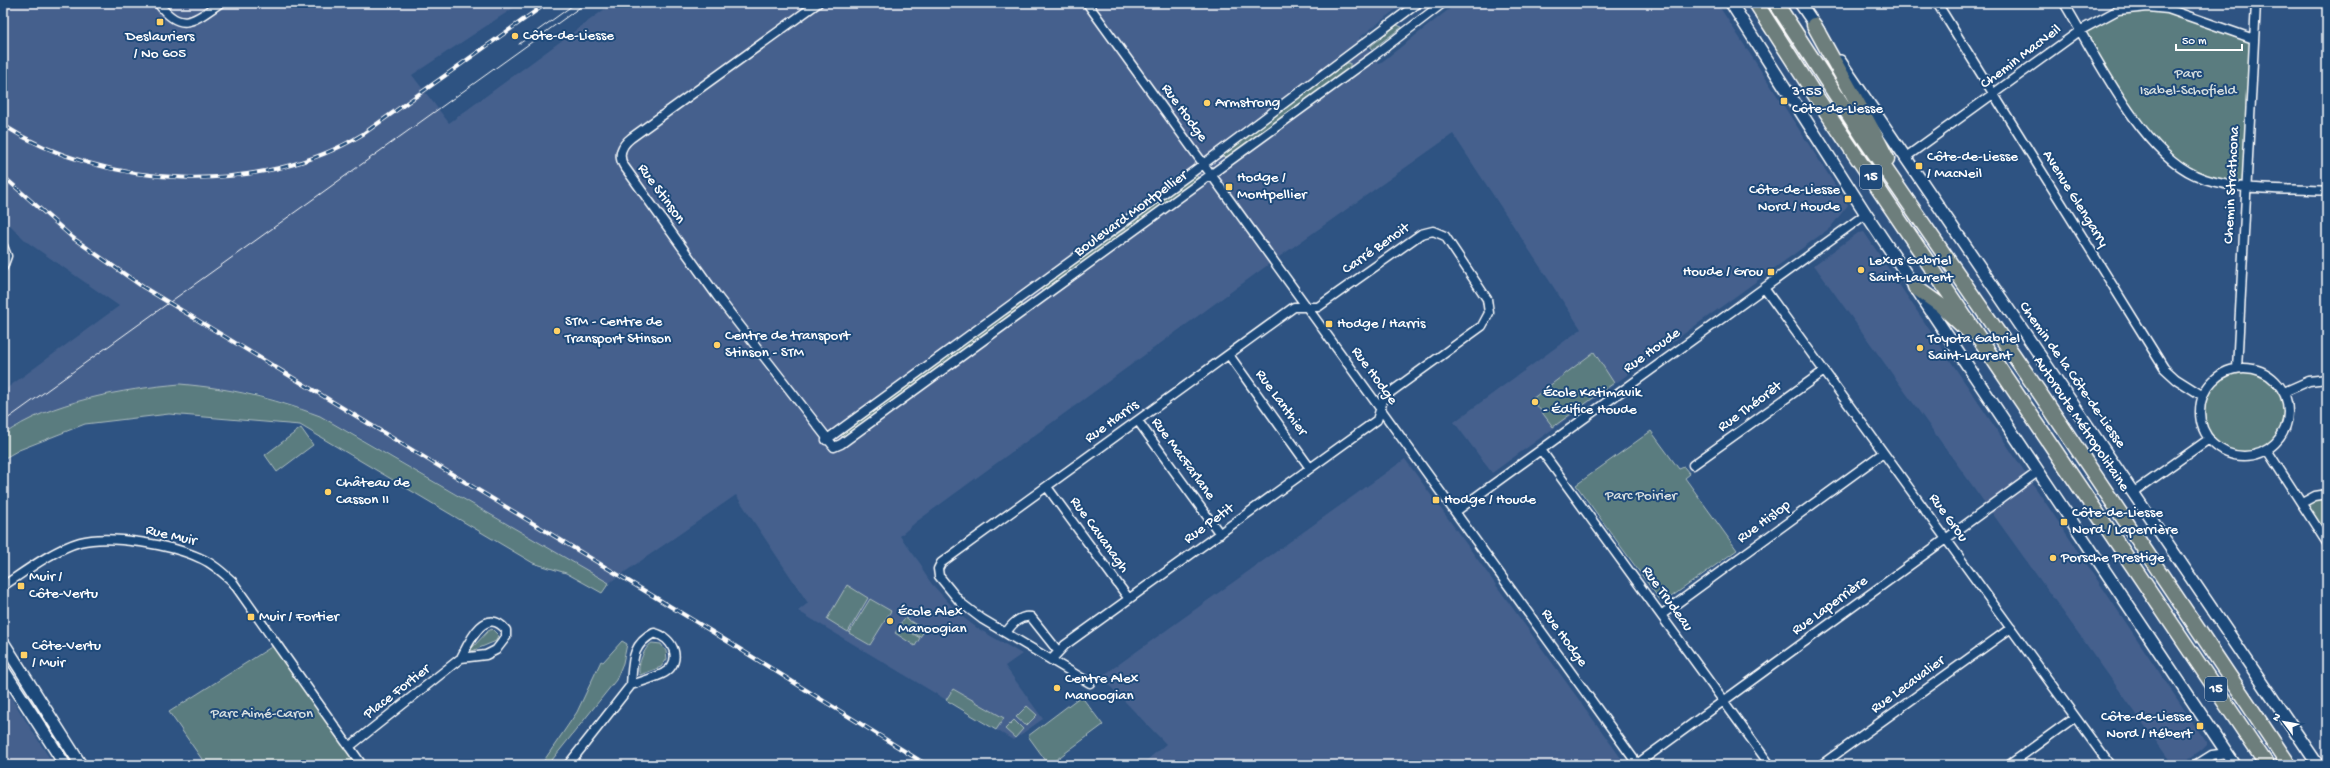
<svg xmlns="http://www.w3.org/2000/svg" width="2330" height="768" font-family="'Gochi Hand',sans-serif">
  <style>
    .built { fill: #44608d }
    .green { fill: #5a7b7f; stroke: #acbdbf }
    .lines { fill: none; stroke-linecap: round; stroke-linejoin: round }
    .street-casing { stroke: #fff; stroke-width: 11 }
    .secondary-casing { stroke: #fff; stroke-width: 14 }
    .highway-casing { stroke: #fff; stroke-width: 17 }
    .street { stroke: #1f4a7a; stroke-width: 8 }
    .secondary { stroke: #1f4a7a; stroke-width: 11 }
    .highway { stroke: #6d7e7c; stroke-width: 14 }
    .tram { stroke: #fff; stroke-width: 1 }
    .rail-casing { stroke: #fff; stroke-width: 4 }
    .rail { stroke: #1f4a7a; stroke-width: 2.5; stroke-dasharray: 8; stroke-linecap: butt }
    .poi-dot { fill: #ffd166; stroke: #1f4a7a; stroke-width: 1.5 }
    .labels { text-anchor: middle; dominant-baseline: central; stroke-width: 4; stroke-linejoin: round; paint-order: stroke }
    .shield { fill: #1f4a7a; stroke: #bcc9d7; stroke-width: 1 }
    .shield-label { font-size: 14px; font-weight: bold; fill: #fff }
    .poi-label { font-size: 15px; fill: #fff; stroke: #1f4a7a; text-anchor: start }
    .street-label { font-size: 15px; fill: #fff; stroke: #1f4a7a }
    .park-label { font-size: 15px; fill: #d6dedf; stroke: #1f4a7a }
  </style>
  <rect width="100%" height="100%" fill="#2e5382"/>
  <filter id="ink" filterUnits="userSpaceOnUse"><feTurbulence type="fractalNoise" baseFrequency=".025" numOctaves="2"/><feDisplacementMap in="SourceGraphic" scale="8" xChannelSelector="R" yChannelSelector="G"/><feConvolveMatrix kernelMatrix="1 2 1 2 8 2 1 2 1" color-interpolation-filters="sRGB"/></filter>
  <g filter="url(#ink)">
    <path class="built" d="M3,3H521L412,75L449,123L613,3H1404L1359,38L1379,64L1457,3H1717L1848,205L1830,228L1492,473L1454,422L1581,329L1453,134L1265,267L916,522L900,536L922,566L923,571L931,583L960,615L977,628L1022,654L1005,666L1043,719L1013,740L798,611L808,603L736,495L609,583L355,435L320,416L286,403L251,393L180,385L107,394L18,424L3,435V391L119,306L27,242L3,218Z
      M1864,232L2206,742V745L2201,750L2180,765H2173L1814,265L1858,233Z
      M1405,459L1626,765H1141L1166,744L1101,677Z
      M3,685L54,765H3Z"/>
    <path class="green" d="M2148,7L2254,39L2247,186L2195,176L2153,144L2081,30L2105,16Z
      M1397,25L1402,27L1371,50V46Z
      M1347,63H1350V68L1227,157L1222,156L1225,151Z
      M1195,175L1198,177L1196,180L1043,292L1041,289L1049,283L1048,281L1126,228L1124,225Z
      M1021,304L1023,307L845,437H842L841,433L1004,313L1006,315Z
      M1594,352L1614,383L1553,427L1532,399Z
      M2200 412a44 44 0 1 1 88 0a44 44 0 1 1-88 0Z
      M180,384C234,389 269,397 320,416L609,583L602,593L566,573L533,563L300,425L169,414L85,424L19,450L3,459V435C50,401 124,389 180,384Z
      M301,428L313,445L277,472L265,455Z
      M1651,431L1679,469L1684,467L1690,474L1685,478L1737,550L1664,602L1660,600L1576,485Z
      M2327,494V542L2302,503Z
      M847,585L868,598L848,632L827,619Z
      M870,599L891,611L870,645L849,633Z
      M905,618L925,630L920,637L900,624Z
      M900,626L920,638L915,646L895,633Z
      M492,629L498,635L496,641L472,651L471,649L488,631Z
      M622,641L627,644L623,663L616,680L548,765H541L577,712L601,661L603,662Z
      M652,643L661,644L666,651L667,659L661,667L640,675C636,668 644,647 652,643Z
      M276,644L362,765H206L169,712Z
      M953,689L1004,718L996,730L946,700Z
      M1081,696L1103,725L1049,765L1028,736Z
      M1027,706L1037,715L1026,726L1016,717Z
      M1014,720L1023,729L1015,738L1005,729Z"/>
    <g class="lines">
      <defs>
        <path id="street" d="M158,3C181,34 194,21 220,3
          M818,3L631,138C622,145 617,155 624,166L717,296L834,447L841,444L1375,55L1443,3
          M1087,3L1638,765
          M1937,3L2164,368L2176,379L2203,396
          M2064,3C2095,54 2141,151 2195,175C2231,192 2287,188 2327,191
          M1906,157L2081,30L2118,10L2148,7L2168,9L2254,39
          M3,246L7,256L3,267
          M1764,288L2110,765
          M1229,355L1310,468
          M2200 412a44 44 0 1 1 88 0a44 44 0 1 1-88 0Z
          M2237,369L2256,3
          M2284,392L2309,381L2327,379
          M1138,421L1220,534
          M826,440L1194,171L1418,3
          M1541,450L1770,765
          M2267,450L2327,543
          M1693,465L1824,371
          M1047,487L1129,599
          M2134,492L2209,439
          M2302,503L2315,496L2327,494
          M1455,512L1866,214
          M3,586C24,572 55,549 80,542C110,534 172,545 200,558C212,563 222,572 232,581L362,765
          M1661,615L1883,453
          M654,633C673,637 684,661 664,673C655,678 642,681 631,685C633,661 631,645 654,633Z
          M1006,633C1011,625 1020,615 1031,617L1058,651
          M1051,660L1065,645L1377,420L1384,397L1482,326L1489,313L1487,299L1445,236L1433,231L1421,234L1318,307H1294L941,563L938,569L939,576L961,603L982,619L1090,683
          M349,747L461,658L486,655L496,650L506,637V630C485,605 469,642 461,658
          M1637,764L2039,471
          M568,765L631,685
          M1821,765L2011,628
          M2009,765L2075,717
          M2196,765L2212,755L2227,753"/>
        <path id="secondary" d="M1731,3L1866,214L2235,765
          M1800,3L1819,31
          M1840,61L2318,765
          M3,642L81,765
          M3,669L65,765"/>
        <path id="highway" d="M1756,3L1815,95L2267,765
          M1776,3L1862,135L2041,395L2289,765
          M1814,25C1838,70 1865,113 1887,159
          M1915,287L1940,305L1970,333"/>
      </defs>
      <use href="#street" class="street-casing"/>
      <use href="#secondary" class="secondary-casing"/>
      <use href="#highway" class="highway-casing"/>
      <use href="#street" class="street"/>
      <use href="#secondary" class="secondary"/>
      <use href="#highway" class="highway"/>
      <path class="tram" d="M519,44L576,3
        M3,422L586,3"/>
      <defs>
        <path id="rail" d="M3,125C104,190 261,197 363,134L547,3
          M3,176L73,238L143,287L706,628L927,765"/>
      </defs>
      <use href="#rail" class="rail-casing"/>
      <use href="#rail" class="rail"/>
    </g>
  </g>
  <g class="poi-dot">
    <rect x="156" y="18" width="8" height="8" rx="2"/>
    <circle cx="515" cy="36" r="4"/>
    <rect x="1780" y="97" width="8" height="8" rx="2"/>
    <circle cx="1207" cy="103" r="4"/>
    <rect x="1915" y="162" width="8" height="8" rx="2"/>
    <rect x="1225" y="183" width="8" height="8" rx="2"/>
    <rect x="1844" y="195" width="8" height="8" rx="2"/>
    <circle cx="1861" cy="270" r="4"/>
    <rect x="1767" y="268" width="8" height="8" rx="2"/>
    <rect x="1325" y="320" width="8" height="8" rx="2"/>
    <circle cx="557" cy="331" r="4"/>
    <circle cx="717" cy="345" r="4"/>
    <circle cx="1920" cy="348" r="4"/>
    <circle cx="1535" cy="402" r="4"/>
    <circle cx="328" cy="492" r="4"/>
    <rect x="1432" y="496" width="8" height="8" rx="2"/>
    <rect x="2060" y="518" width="8" height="8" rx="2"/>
    <circle cx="2053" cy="558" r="4"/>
    <rect x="17" y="582" width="8" height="8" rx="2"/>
    <rect x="247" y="613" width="8" height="8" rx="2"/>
    <circle cx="890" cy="621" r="4"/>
    <rect x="20" y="651" width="8" height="8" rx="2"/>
    <circle cx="1057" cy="688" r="4"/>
    <rect x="2196" y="722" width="8" height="8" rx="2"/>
  </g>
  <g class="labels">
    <g class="shield">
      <rect x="1860" y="165" width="22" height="24" rx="3"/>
      <rect x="2205" y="677" width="22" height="24" rx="3"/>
    </g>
    <g class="shield-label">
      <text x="1871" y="177">15</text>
      <text x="2216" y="689">15</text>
    </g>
    <g class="poi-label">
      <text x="523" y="36">Côte-de-Liesse</text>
      <text x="160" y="37" text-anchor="middle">Deslauriers<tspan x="160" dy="17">/ No 605</tspan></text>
      <text x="1792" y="92">3155<tspan x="1792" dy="17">Côte-de-Liesse</tspan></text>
      <text x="1215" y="103">Armstrong</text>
      <text x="1927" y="157">Côte-de-Liesse<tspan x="1927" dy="17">/ MacNeil</tspan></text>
      <text x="1237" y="178">Hodge /<tspan x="1237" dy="17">Montpellier</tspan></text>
      <text x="1840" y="190" text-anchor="end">Côte-de-Liesse<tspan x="1840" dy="17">Nord / Houde</tspan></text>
      <text x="1869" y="261">Lexus Gabriel<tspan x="1869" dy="17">Saint-Laurent</tspan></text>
      <text x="1763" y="272" text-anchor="end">Houde / Grou</text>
      <text x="565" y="322">STM - Centre de<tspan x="565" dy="17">Transport Stinson</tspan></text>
      <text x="1337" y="324">Hodge / Harris</text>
      <text x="725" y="336">Centre de transport<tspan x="725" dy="17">Stinson - STM</tspan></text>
      <text x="1928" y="339">Toyota Gabriel<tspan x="1928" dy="17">Saint-Laurent</tspan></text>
      <text x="1543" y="393">École Katimavik<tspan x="1543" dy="17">- Édifice Houde</tspan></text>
      <text x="336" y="483">Château de<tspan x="336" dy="17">Casson II</tspan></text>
      <text x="1444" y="500">Hodge / Houde</text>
      <text x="2072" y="513">Côte-de-Liesse<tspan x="2072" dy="17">Nord / Laperrière</tspan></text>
      <text x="2061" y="558">Porsche Prestige</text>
      <text x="29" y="577">Muir /<tspan x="29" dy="17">Côte-Vertu</tspan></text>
      <text x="898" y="612">École Alex<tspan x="898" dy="17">Manoogian</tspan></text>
      <text x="259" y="617">Muir / Fortier</text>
      <text x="32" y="646">Côte-Vertu<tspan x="32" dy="17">/ Muir</tspan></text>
      <text x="1065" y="679">Centre Alex<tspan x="1065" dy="17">Manoogian</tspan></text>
      <text x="2192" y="717" text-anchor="end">Côte-de-Liesse<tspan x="2192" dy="17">Nord / Hébert</tspan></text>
    </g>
    <g class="street-label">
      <text transform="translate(2021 57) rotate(-37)">Chemin MacNeil</text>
      <text transform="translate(1184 113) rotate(54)">Rue Hodge</text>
      <text transform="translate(2232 185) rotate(-87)">Chemin Strathcona</text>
      <text transform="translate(661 194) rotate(54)">Rue Stinson</text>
      <text transform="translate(2075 199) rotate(58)">Avenue Glengarry</text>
      <text transform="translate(1131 214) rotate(-36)">Boulevard Montpellier</text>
      <text transform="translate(1376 249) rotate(-35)">Carré Benoit</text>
      <text transform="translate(1652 351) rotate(-36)">Rue Houde</text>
      <text transform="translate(2072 375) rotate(55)">Chemin de la Côte-de-Liesse</text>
      <text transform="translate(1374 376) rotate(54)">Rue Hodge</text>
      <text transform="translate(1281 403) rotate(54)">Rue Lanthier</text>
      <text transform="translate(1750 407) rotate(-36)">Rue Théorêt</text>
      <text transform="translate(1112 422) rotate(-36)">Rue Harris</text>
      <text transform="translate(2081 424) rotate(56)">Autoroute Métropolitaine</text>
      <text transform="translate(1183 459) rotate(54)">Rue MacFarlane</text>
      <text transform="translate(1948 518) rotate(54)">Rue Grou</text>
      <text transform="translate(1764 522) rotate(-36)">Rue Hislop</text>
      <text transform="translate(1209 524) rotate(-36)">Rue Petit</text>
      <text transform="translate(1099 535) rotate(54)">Rue Cavanagh</text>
      <text transform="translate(171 536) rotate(13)">Rue Muir</text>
      <text transform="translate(1667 599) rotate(54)">Rue Trudeau</text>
      <text transform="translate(1830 606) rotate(-36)">Rue Laperrière</text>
      <text transform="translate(1564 638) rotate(54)">Rue Hodge</text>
      <text transform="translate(1908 685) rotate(-36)">Rue Lecavalier</text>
      <text transform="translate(397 692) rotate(-38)">Place Fortier</text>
    </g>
    <g class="park-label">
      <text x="2188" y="74">Parc<tspan x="2188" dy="17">Isabel-Schofield</tspan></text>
      <text x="1641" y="496">Parc Poirier</text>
      <text x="262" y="714">Parc Aimé-Caron</text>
    </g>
  </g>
  <rect width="2330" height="768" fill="none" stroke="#1f4a7a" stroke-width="16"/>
  <rect x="8" y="8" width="2314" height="752" fill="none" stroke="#fff" stroke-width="1.5" filter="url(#ink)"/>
  <g transform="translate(2284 722) rotate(302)" stroke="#1f4a7a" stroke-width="3" paint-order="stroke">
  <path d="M0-3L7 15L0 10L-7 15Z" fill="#ffffff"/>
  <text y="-6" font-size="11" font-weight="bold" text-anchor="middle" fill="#ffffff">N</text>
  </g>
  <path d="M2176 44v6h66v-6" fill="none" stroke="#ffffff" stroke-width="2"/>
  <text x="2182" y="44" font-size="12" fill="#ffffff" stroke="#1f4a7a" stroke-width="3" paint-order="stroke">50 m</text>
</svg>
